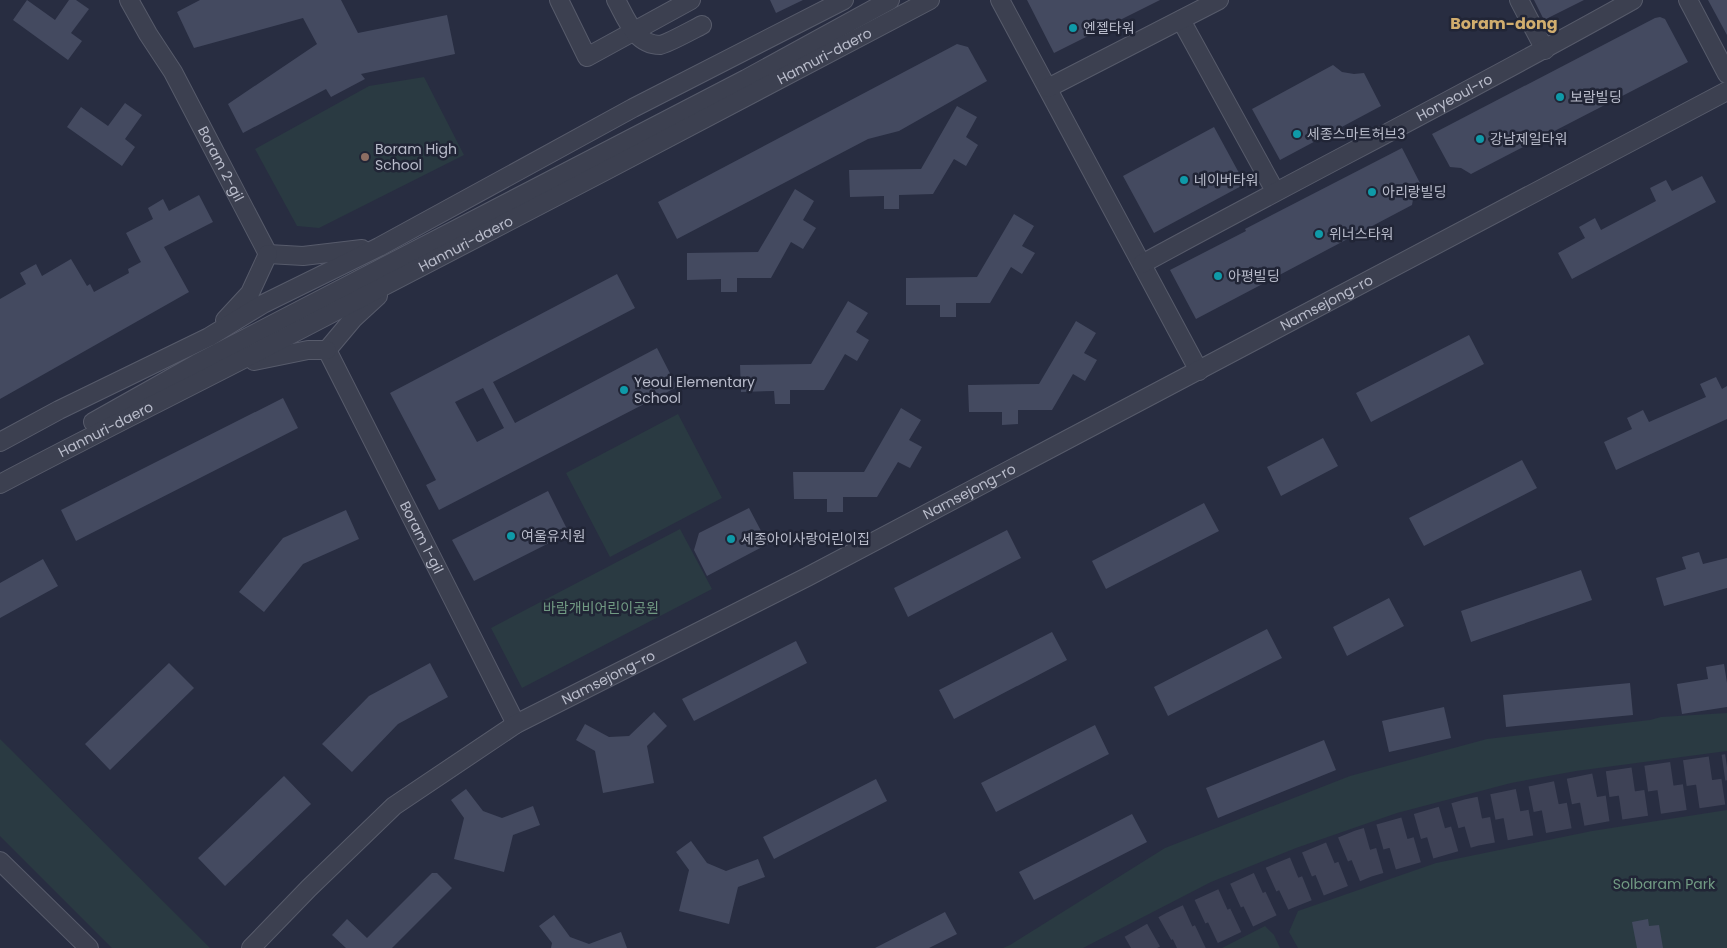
<svg xmlns="http://www.w3.org/2000/svg" width="1727" height="948" font-family="Poppins,'Noto Sans KR',sans-serif">
  <style>
    .green { fill: #2a3a42 }
    .building { fill: #444a60; fill-rule: evenodd }
    .lines { fill: none; stroke-linecap: round; stroke-linejoin: round }
    .highway-tunnel { stroke: #3e4256; stroke-width: 26; stroke-dasharray: 26 13; stroke-linecap: butt }
    .minor-casing { stroke: #575b6b; stroke-width: 20 }
    .minor { stroke: #3c4050; stroke-width: 18 }
    .culture-dot { fill: #0f9aa8; stroke: #212536; stroke-width: 2 }
    .education-dot { fill: #8d6e63; stroke: #212536; stroke-width: 2 }
    .labels { text-anchor: middle; dominant-baseline: central; stroke-width: 5; stroke-linejoin: round; paint-order: stroke }
    .poi-label { font-size: 14px; fill: #b9bccb; stroke: #212536; text-anchor: start }
    .street-label { font-size: 14px; fill: #b9bccb; stroke: #212536 }
    .park-label { font-size: 14px; fill: #719a83; stroke: #212536 }
    .quarter-label { font-size: 16px; font-weight: bold; fill: #d1ad6e; stroke: #212536 }
  </style>
  <rect width="100%" height="100%" fill="#282d41"/>
  <path class="green" d="M424,77L464,155L319,228L297,226L255,149L369,86Z
    M678,414L722,498L610,557L566,473Z
    M680,529L712,589L522,688L491,628Z
    M1727,713V751L1576,771L1511,783L1397,813L1296,848L1211,882L1083,948H1003L1010,945L1165,848L1350,776L1487,739L1650,720L1661,717Z
    M0,739L210,948H112L0,836Z
    M1727,810V948H1298L1289,932L1298,911L1436,863L1592,831Z
    M1265,926L1274,935L1280,948H1222Z"/>
  <path class="building" d="M27,0L55,20L69,0H76L89,9L71,33L82,41L68,60L13,20Z
    M200,0H341L358,33L447,15L455,54L361,74L365,79L331,97L326,89L243,133L228,104L317,44L303,18L194,48L177,12Z
    M770,0H803L776,13Z
    M1027,0H1160L1054,53Z
    M1534,0H1584L1544,20Z
    M1708,0H1727V35Z
    M1660,17L1665,19L1688,62L1471,174L1461,168L1450,167L1432,134L1655,18Z
    M957,44L968,47L987,81L899,131L868,139L677,239L658,202Z
    M1333,65L1342,72L1354,74L1364,73L1381,106L1280,160L1252,109Z
    M125,103L142,115L125,139L135,147L122,166L67,127L81,107L108,126Z
    M957,106L977,117L966,137L978,145L966,166L954,159L933,194L899,195V209H884V196L850,197L849,170L921,169Z
    M1214,127L1245,184L1154,233L1123,176Z
    M1402,148L1420,183L1414,194L1412,205L1196,319L1170,270L1246,231L1245,229Z
    M1702,176L1716,202L1572,279L1558,253L1585,238L1579,227L1595,218L1601,230L1656,201L1650,188L1666,180L1672,191Z
    M795,189L814,201L803,220L816,228L803,249L791,242L771,278H737V292H721V279L687,280V253L758,252Z
    M199,195L213,222L164,247L189,292L0,399V299L26,284L20,273L36,264L42,276L71,259L87,286L90,284L94,292L129,273L128,269L141,262L126,233L153,219L148,208L163,199L169,211Z
    M1014,214L1034,226L1022,246L1035,253L1022,274L1011,267L990,303H956V317H940V305H906V278L977,277Z
    M617,274L635,308L493,382L515,423L657,348L677,387L439,510L426,485L436,480L390,393ZM483,388L504,428L477,442L455,402Z
    M848,301L868,313L856,332L869,340L857,361L845,354L824,390H790V404H775L774,391L741,392L740,365L811,364Z
    M1076,321L1096,333L1084,353L1097,360L1085,381L1073,374L1052,410H1018V424L1002,425V412H969L968,385L1039,384Z
    M1469,335L1484,364L1371,422L1356,393Z
    M1716,377L1722,389L1727,386V419L1616,470L1604,442L1632,429L1627,418L1643,410L1649,422L1706,397L1700,384Z
    M283,398L298,428L76,541L61,510Z
    M901,408L921,420L909,440L922,447L910,468L898,462L877,497H843V512H827V499H794L793,472H864Z
    M1323,438L1338,466L1281,496L1267,467Z
    M1522,460L1537,488L1424,546L1409,518Z
    M548,491L569,533L474,581L452,540Z
    M1204,503L1219,531L1106,589L1092,561Z
    M749,508L768,544L707,576L694,550L699,533Z
    M346,510L359,539L303,564L264,612L239,592L283,538Z
    M1007,530L1021,558L908,617L894,588Z
    M1699,552L1703,564L1727,558V588L1664,606L1656,578L1686,569L1682,557Z
    M43,559L58,586L0,618V583Z
    M1581,570L1592,600L1471,642L1461,611Z
    M1389,598L1404,626L1347,656L1333,627Z
    M1267,629L1282,658L1168,716L1154,687Z
    M1052,632L1067,660L954,719L939,690Z
    M796,641L807,663L694,721L682,699Z
    M169,663L194,688L110,770L85,744Z
    M430,663L448,697L398,724L352,772L322,744L369,696Z
    M1724,664L1727,683V707L1682,714L1677,684L1708,679L1706,667Z
    M1630,683L1633,715L1506,727L1503,695Z
    M1444,707L1451,738L1389,752L1382,721Z
    M654,712L667,726L647,746L654,783L603,793L595,751L576,740L585,724L609,737L629,736Z
    M1095,725L1109,754L996,812L981,783Z
    M1324,740L1336,770L1218,818L1206,788Z
    M284,776L311,804L225,886L198,858Z
    M876,779L887,801L774,859L763,837Z
    M466,789L483,811L502,818L533,806L540,825L513,835L504,872L454,859L464,818L451,800Z
    M1132,814L1147,842L1034,900L1019,872Z
    M691,841L707,863L726,871L758,859L765,877L738,887L729,924L679,911L689,870L676,852Z
    M432,873H437L452,888L392,948H346L332,935L347,919L367,938Z
    M945,912L957,934L929,948H875Z
    M554,915L570,937L589,944L621,932L627,948H551L552,943L539,926Z
    M1648,919L1649,926L1659,925L1663,948H1637L1632,922Z"/>
  <g class="lines">
    <path class="highway-tunnel" d="M1131,948L1173,924L1279,876L1359,843L1468,812L1601,785L1727,767
      M1177,948L1285,897L1368,864L1475,833L1604,809L1727,791"/>
    <defs>
      <g id="minor">
        <path id="s1" d="M129,0L148,34L173,72L268,254"/>
        <path d="M559,0L587,57L691,0"/>
        <path d="M616,0C626,18 635,45 660,45C667,44 694,29 702,25"/>
        <path d="M1000,0L1199,371"/>
        <path d="M1519,0L1545,50"/>
        <path d="M1688,0L1727,74"/>
        <path d="M1181,20L1275,191"/>
        <path d="M1048,88L1219,0"/>
        <path d="M268,254L303,256L362,249"/>
        <path id="s2" d="M1142,264C1305,175 1471,91 1633,0"/>
        <path d="M225,320L250,293L268,254"/>
        <path id="s3" d="M327,350L516,724"/>
        <path d="M327,350L353,319L378,296"/>
        <path d="M254,361L308,350H327"/>
        <path d="M93,422L196,364L746,79L890,0"/>
        <path d="M0,442L59,410L209,337L263,304L379,247L633,108L844,0"/>
        <path id="s4" d="M0,484C96,433 194,385 290,335C504,224 717,113 930,0"/>
        <path d="M0,861L89,948"/>
        <path id="s5" d="M251,948L309,888L394,806L516,724L807,577L1727,91"/>
      </g>
    </defs>
    <use href="#minor" class="minor-casing"/>
    <use href="#minor" class="minor"/>
  </g>
  <g class="culture-dot">
    <circle cx="1073" cy="28" r="5"/>
    <circle cx="1560" cy="97" r="5"/>
    <circle cx="1297" cy="134" r="5"/>
    <circle cx="1480" cy="139" r="5"/>
    <circle cx="1184" cy="180" r="5"/>
    <circle cx="1372" cy="192" r="5"/>
    <circle cx="1319" cy="234" r="5"/>
    <circle cx="1218" cy="276" r="5"/>
    <circle cx="624" cy="390" r="5"/>
    <circle cx="511" cy="536" r="5"/>
    <circle cx="731" cy="539" r="5"/>
  </g>
  <circle class="education-dot" cx="365" cy="157" r="5"/>
  <g class="labels">
    <g class="poi-label">
      <text x="1083" y="28">엔젤타워</text>
      <text x="1570" y="97">보람빌딩</text>
      <text x="1307" y="134">세종스마트허브3</text>
      <text x="1490" y="139">강남제일타워</text>
      <text x="375" y="149">Boram High<tspan x="375" dy="16">School</tspan></text>
      <text x="1194" y="180">네이버타워</text>
      <text x="1382" y="192">아리랑빌딩</text>
      <text x="1329" y="234">위너스타워</text>
      <text x="1228" y="276">아평빌딩</text>
      <text x="634" y="382">Yeoul Elementary<tspan x="634" dy="16">School</tspan></text>
      <text x="521" y="536">여울유치원</text>
      <text x="741" y="539">세종아이사랑어린이집</text>
    </g>
    <g class="street-label">
      <text stroke="none"><textPath href="#s4" startOffset="929">Hannuri-daero</textPath></text>
      <text stroke="none"><textPath href="#s2" startOffset="354">Horyeoul-ro</textPath></text>
      <text stroke="none"><textPath href="#s1" startOffset="188">Boram 2-gil</textPath></text>
      <text stroke="none"><textPath href="#s4" startOffset="524">Hannuri-daero</textPath></text>
      <text stroke="none"><textPath href="#s5" startOffset="1262">Namsejong-ro</textPath></text>
      <text stroke="none"><textPath href="#s4" startOffset="119">Hannuri-daero</textPath></text>
      <text stroke="none"><textPath href="#s5" startOffset="858">Namsejong-ro</textPath></text>
      <text stroke="none"><textPath href="#s3" startOffset="210">Boram 1-gil</textPath></text>
      <text stroke="none"><textPath href="#s5" startOffset="452">Namsejong-ro</textPath></text>
    </g>
    <g class="park-label">
      <text x="601" y="608">바람개비어린이공원</text>
      <text x="1664" y="884">Solbaram Park</text>
    </g>
    <g class="quarter-label">
      <text x="1504" y="23">Boram-dong</text>
    </g>
  </g>
</svg>
